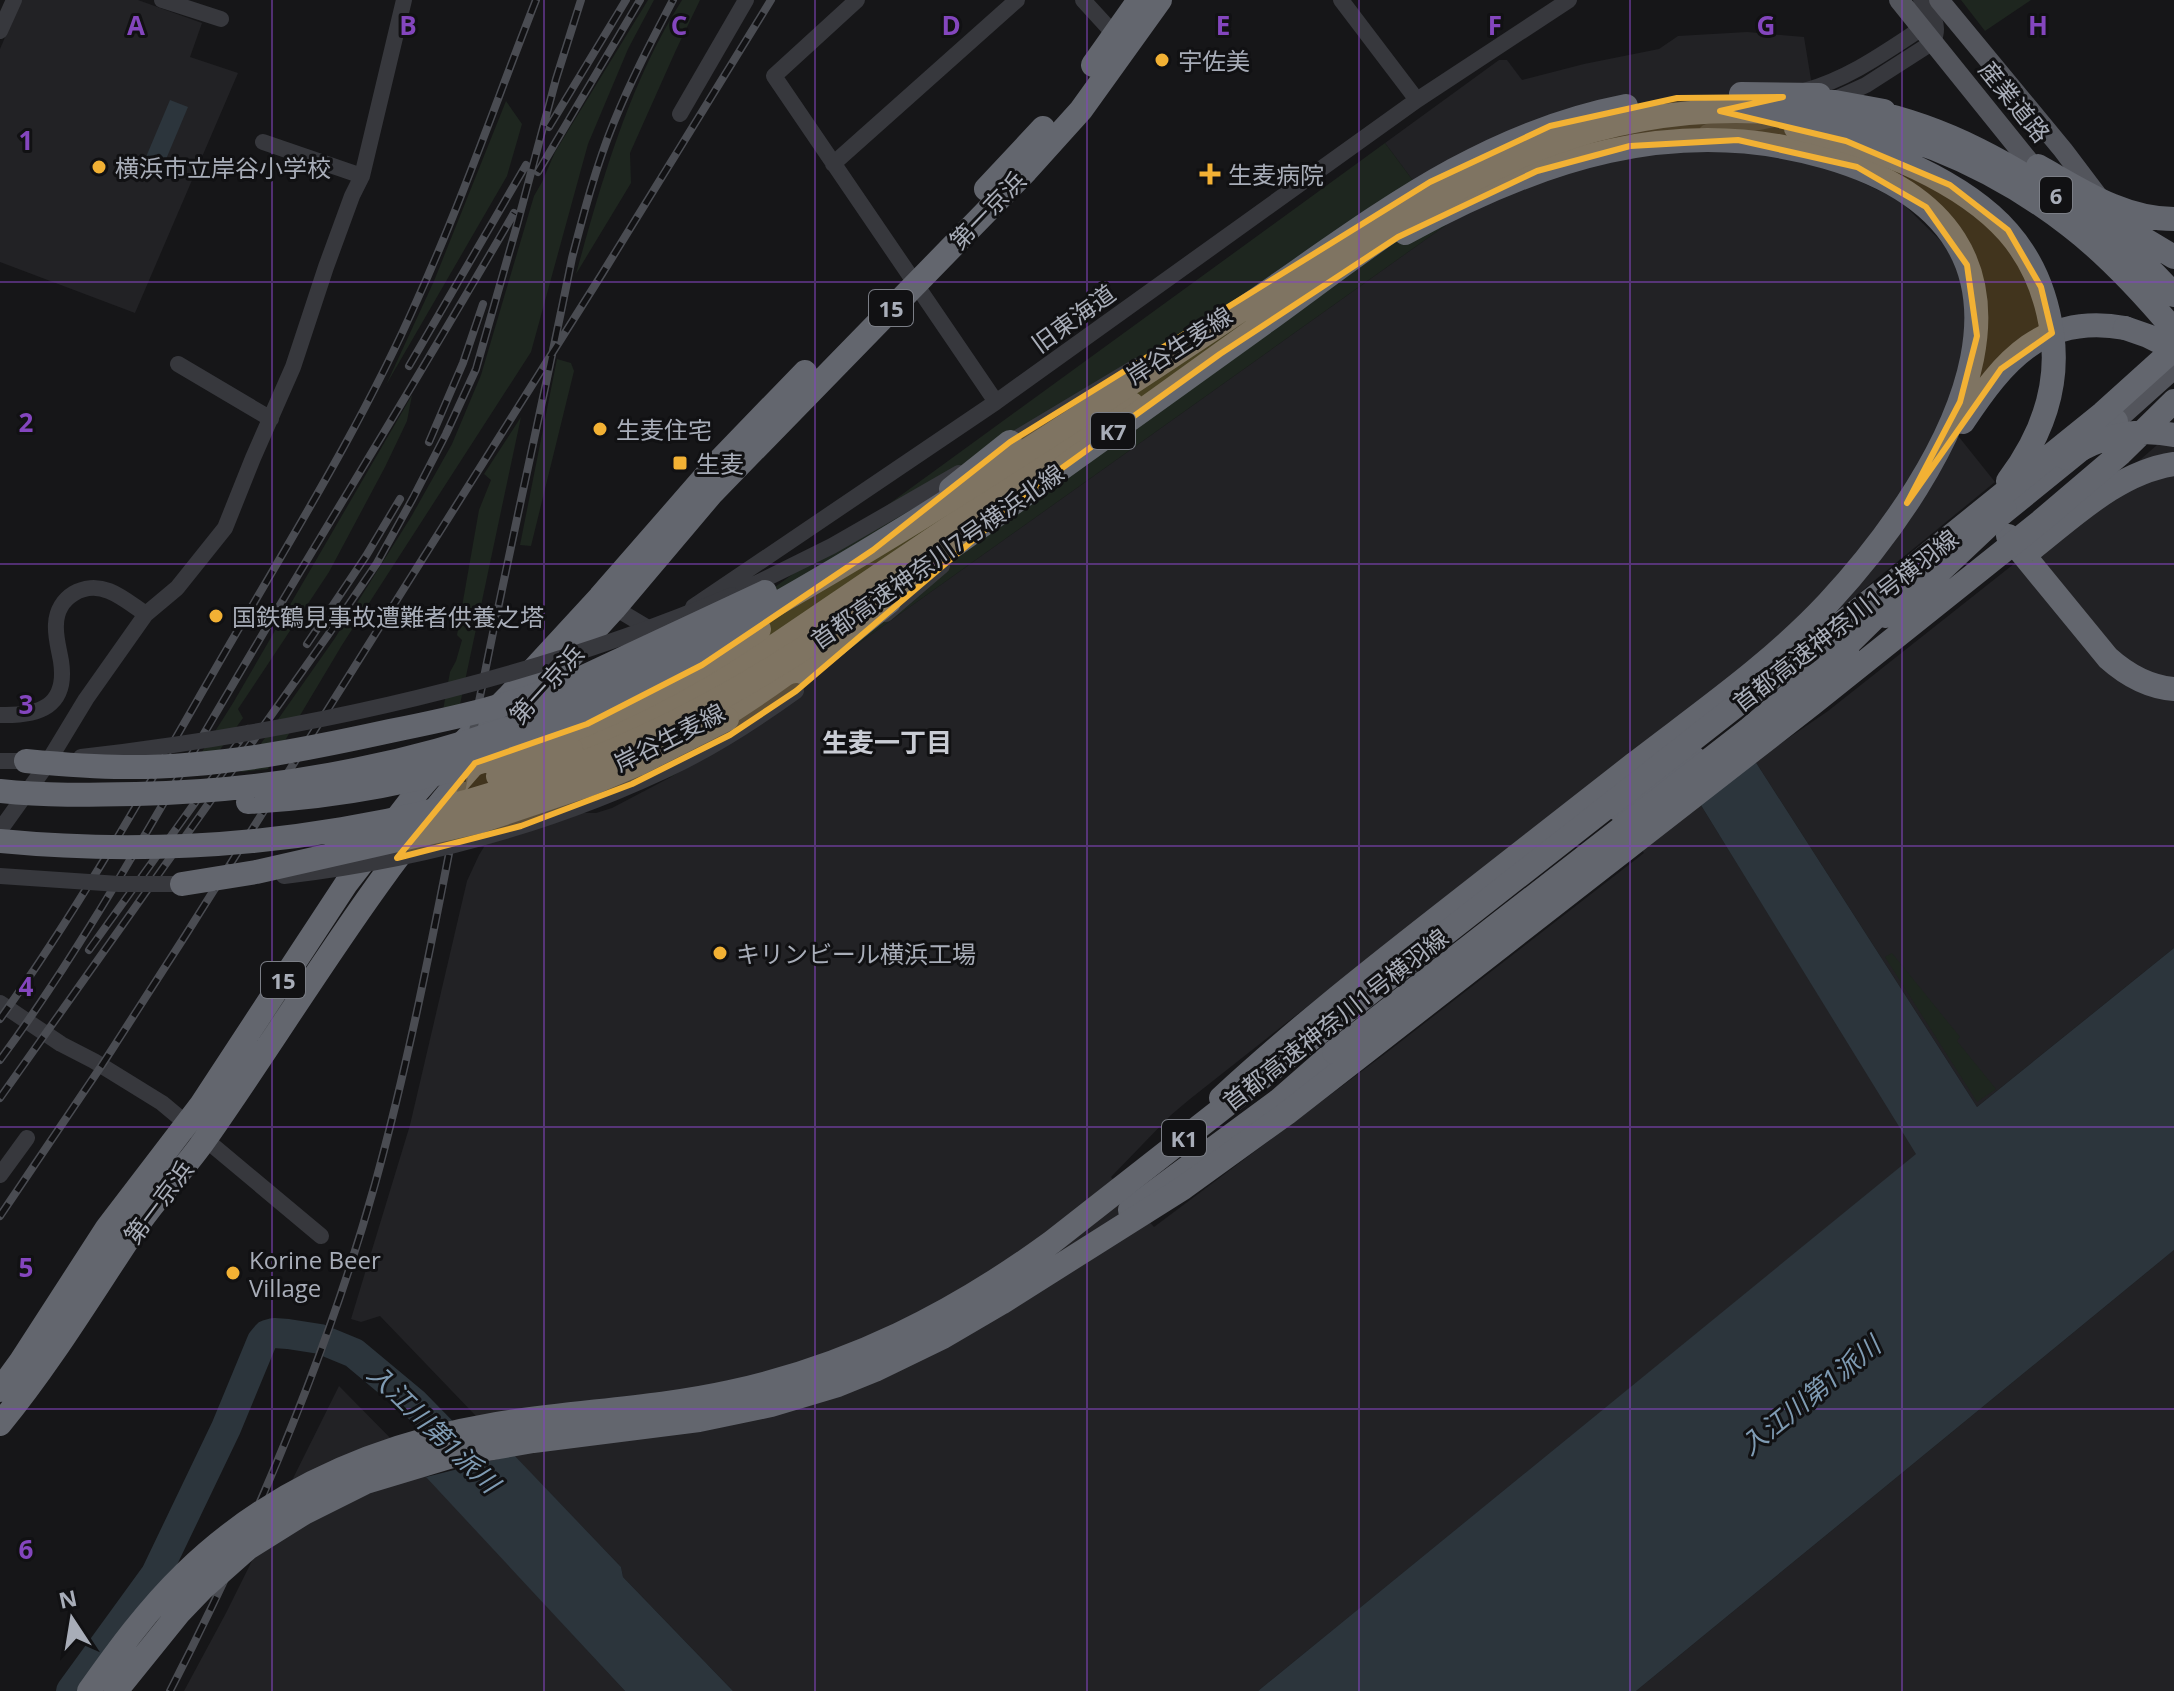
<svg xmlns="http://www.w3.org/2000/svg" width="2174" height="1691" font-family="'Open Sans','Noto Sans JP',sans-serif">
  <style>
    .built { fill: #222225 }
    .green { fill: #1e261f }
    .water { fill: #2c353c }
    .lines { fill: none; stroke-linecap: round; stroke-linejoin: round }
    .river { stroke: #2c353c; stroke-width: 30 }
    .minor { stroke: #37383d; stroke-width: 16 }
    .major { stroke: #53555c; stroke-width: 20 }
    .highway { stroke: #63666e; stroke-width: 24 }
    .rail-casing { stroke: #4a4c52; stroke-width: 8 }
    .rail { stroke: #111113; stroke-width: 5; stroke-dasharray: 15; stroke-linecap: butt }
    .minor-bridge { stroke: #37383d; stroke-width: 16 }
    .highway-bridge { stroke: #63666e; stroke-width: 24 }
    .marked { fill: #f2b134; fill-opacity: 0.2; stroke: #f2b134; stroke-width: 6; stroke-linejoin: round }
    .grid { fill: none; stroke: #8446be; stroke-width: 2; stroke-opacity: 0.55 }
    .poi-dot { fill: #f2b134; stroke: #111113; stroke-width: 3 }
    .labels { text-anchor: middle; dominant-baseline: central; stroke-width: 6; stroke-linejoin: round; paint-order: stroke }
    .shield { fill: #111113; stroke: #7b7e86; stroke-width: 2 }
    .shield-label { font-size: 22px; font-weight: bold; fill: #a8adb8 }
    .poi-label { font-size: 24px; fill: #a8adb8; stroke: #111113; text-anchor: start }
    .street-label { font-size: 24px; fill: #a8adb8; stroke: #111113 }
    .neighbourhood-label { font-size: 26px; font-weight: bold; fill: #c9ccd4; stroke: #111113 }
    .water-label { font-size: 26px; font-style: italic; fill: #7f9bb3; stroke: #111113 }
    .grid-label { font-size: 26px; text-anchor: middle; font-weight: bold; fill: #8446be; stroke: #111113; stroke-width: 6; stroke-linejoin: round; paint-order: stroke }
  </style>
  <rect width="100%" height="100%" fill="#161618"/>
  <path class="built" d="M21,0H138L202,23L190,57L238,73L135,313L0,262V49Z
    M1747,32L1804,37L1825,165L1899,200L1947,247L1964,289L1965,351L1943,417L1995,482L1814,630L1451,893L1190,1099L1171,1115L1111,1177L1154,1227L1386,1053L1644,853L1641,849L1699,802L1917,1154L1258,1691H733L623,1577L621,1567L380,1316L361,1322L351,1319L410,1125L467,881L479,855L487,842L578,813H596L612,808L671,777L1446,225L1385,143L1499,60H1507L1522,80L1584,64L1659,49L1678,36Z
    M2174,430V948L1977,1107L1755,761L1828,711L2091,503Z
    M2174,1250V1691H1636Z
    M339,1386L407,1455L625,1691H184L226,1613Z"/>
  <path class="green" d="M648,0H654L628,49L588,144L531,352L342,645L268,769L241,772L335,638L411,517L452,444L481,375L534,196L542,182L555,152Z
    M682,0H700L676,50L630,153L631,183L576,274C602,180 629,84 682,0Z
    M1961,0H2031L1985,31Z
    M506,101L522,124L507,176L386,385L434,281Z
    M1385,143L1446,225L671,777L610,707Z
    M557,359L571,363L574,371L531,546L520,545Z
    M412,395L407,421L385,467L329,572L238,709L243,718L203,773L188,774L233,703Z
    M521,417L455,728L439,732L450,672L456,661L462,640L457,635L479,510L491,480L484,474Z
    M1892,953L1960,1037L1957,1041L1996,1089L1977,1102L1885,957Z"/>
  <path class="water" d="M170,100L188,107L164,164L146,157Z
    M1755,761L1977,1107L2174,948V1250L1636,1691H1258L1916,1154L1699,802Z
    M514,1455L621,1567L623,1577L733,1691H625L426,1477Z"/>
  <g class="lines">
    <path class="river" d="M71,1691L156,1574L226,1428L262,1341L267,1335L274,1333L288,1334L320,1339L354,1353L414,1403L462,1452"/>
    <path class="minor" d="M162,0L221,19
      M857,0L774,76L996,402
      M1083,0L1115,35
      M1341,0L1417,100
      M0,31L14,0
      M1804,91C1848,79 1884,53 1922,28L1932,26
      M1831,101L1866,85L1933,42C1941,24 1932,14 1921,0
      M680,114L746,0
      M1707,132L1775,119
      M263,142L362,176
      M833,164L1017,0
      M178,364L271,419
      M1002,447L1137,366
      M743,590L832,546L959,473
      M608,604L655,632L657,631
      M693,607L996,402L1417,100L1569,0
      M886,614L942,566
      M0,715C39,716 68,707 61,661C59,649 55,636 56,624C57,597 84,581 109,591C122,596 135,607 146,614
      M0,830L43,770L86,699L146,614L177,588L225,528L253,458L293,367L326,267L352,196L362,176L404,0
      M0,1003L61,1044L94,1061L162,1103L321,1236
      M0,1175L27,1138"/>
    <path class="major" d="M1899,0L2044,180
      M1939,0L2063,150L2100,199
      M2116,421L2174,369"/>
    <path class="highway" d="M1093,65L1139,0
      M986,189L1043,128
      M1963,422C2004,360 2043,313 2125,328
      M951,489L1010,442
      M1989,524L2116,421
      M2008,536L2108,658C2127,675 2148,687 2174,689
      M2032,549C2074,516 2119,472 2174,464
      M533,698L614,609L712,493L1026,171L1081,110L1160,0
      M727,719L770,693L815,662L889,602
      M571,749L673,703L778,644L1132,404
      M1618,809L1694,758
      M1221,1098C1290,1034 1362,977 1436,919C1502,867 1568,816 1634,764C1700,713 1771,664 1828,603C1952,469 2089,233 1826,157C1675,113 1538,160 1405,233
      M1130,1210L1278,1101L1334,1052
      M0,1390L21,1361L107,1228L201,1105L346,884L417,792L437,769L508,697L600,597L716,464L805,372
      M0,1424C50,1363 91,1295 135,1229C156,1197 184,1170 206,1138C296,1010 373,875 479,758"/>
    <defs>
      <path id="rail" d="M549,127L626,0
        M538,172L640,0
        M409,366L526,165
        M429,442L463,363L483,304
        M307,644L366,556L400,499
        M89,950L248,729
        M0,1019C83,903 153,777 224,654C292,537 364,421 418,298C462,201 497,99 536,0
        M0,1060C86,943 155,816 229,691C323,531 421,374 514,213
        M0,1098L328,635L377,563L413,498L446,434L476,369L517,225L556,79L581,0
        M0,1216L102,1065L185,936L602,274L771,0
        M170,1691C253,1529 326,1359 375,1184C421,1017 449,846 484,677C512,537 544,398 572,258C584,212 596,166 614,122C631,80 652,40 673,0"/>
    </defs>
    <use href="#rail" class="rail-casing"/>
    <use href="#rail" class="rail"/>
    <path class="minor-bridge" d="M81,757C304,731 525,683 732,595
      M0,761H34
      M0,876L119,884H189
      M284,876C421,860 558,823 682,762C722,742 760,717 796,691"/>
    <path class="highway-bridge" d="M1741,94L1819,95
      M1801,101L1835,102L1884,111
      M1869,111C1946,127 2014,165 2077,210C2112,235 2146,262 2174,295
      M1796,128C1837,137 1878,150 1917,168C1992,204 2040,248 2052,333C2060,388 2041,437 2008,481
      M2038,166C2081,190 2123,219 2174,219
      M2114,221L2174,257
      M2125,328L2148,336L2174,349
      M2066,458C2098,437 2136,427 2174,435
      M1886,616L1937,574L2005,510
      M1835,657L1894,599
      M26,761C58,764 91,767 124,767C214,768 303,750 390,731C455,718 518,704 579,679L765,592
      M498,776L571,749
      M0,791C45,796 90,795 136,794C283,791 431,762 568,706C691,657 807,588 919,519C1021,455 1123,389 1223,322C1355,235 1466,137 1626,106
      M248,802C430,793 610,732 759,629
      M0,841C227,863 463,826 669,725C772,675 865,608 959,542C1062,469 1165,394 1268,320C1355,257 1446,183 1548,145C1726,80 1920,110 2070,226C2109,256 2142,292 2174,330
      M182,884L256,872L481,821L588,785L638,764L727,719
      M1334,1052L1749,729L1848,646
      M89,1691C118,1650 148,1609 184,1574C271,1489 378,1444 496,1424C574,1411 653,1409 730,1392C850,1366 953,1314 1052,1242L1904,574L2103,413L2174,349
      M116,1691L179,1613L203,1588L248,1548L304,1513L366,1482L459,1454L533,1441L699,1420L771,1405L838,1385L875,1370L943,1337L1001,1303L1183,1188L1287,1113L1812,704L2041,521L2121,453L2174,401"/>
  </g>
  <path class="marked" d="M1783,97L1720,111L1846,141L1950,185L2008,230L2041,287L2052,333L2001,369L1907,503L1960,402L1977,336L1967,265L1926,207L1857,167L1738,140L1630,146L1537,171L1398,237L1220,354L1033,489L796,691L730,735L632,784L521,826L397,858L475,763L587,724L702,665L873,550L1010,442L1430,182L1550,126L1677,98Z"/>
  <path class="grid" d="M272,0V1691M544,0V1691M815,0V1691M1087,0V1691M1359,0V1691M1630,0V1691M1902,0V1691M0,282H2174M0,564H2174M0,846H2174M0,1127H2174M0,1409H2174"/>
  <g class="poi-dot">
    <circle cx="1162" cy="60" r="8"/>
    <circle cx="99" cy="167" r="8"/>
    <path d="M1206 162h8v8h8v8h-8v8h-8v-8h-8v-8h8z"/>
    <circle cx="600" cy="429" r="8"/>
    <rect x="672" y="455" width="16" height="16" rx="4"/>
    <circle cx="216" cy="616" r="8"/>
    <circle cx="720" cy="953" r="8"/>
    <circle cx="233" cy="1273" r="8"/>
  </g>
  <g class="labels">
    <g class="shield">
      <rect x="2040" y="177" width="32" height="36" rx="6"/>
      <rect x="869" y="290" width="44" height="36" rx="6"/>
      <rect x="1091" y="413" width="44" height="36" rx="6"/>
      <rect x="261" y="962" width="44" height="36" rx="6"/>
      <rect x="1162" y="1120" width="44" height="36" rx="6"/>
    </g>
    <g class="shield-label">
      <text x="2056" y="195">6</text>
      <text x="891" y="308">15</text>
      <text x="1113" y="431">K7</text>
      <text x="283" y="980">15</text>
      <text x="1184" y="1138">K1</text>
    </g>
    <g class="poi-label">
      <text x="1178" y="60">宇佐美</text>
      <text x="115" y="167">横浜市立岸谷小学校</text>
      <text x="1228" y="174">生麦病院</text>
      <text x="616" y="429">生麦住宅</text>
      <text x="696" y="463">生麦</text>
      <text x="232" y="616">国鉄鶴見事故遭難者供養之塔</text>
      <text x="736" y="953">キリンビール横浜工場</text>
      <text x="249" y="1259">Korine Beer<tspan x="249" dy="28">Village</tspan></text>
    </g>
    <g class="street-label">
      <text transform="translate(2015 101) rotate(51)">産業道路</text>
      <text transform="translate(987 210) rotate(-46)">第一京浜</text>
      <text transform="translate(1073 318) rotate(-36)">旧東海道</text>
      <text transform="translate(1179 345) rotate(-33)">岸谷生麦線</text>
      <text transform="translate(937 556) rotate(-35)">首都高速神奈川7号横浜北線</text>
      <text transform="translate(1845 620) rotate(-38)">首都高速神奈川1号横羽線</text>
      <text transform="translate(546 684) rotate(-48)">第一京浜</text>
      <text transform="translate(669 737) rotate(-27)">岸谷生麦線</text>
      <text transform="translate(1335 1019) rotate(-38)">首都高速神奈川1号横羽線</text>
      <text transform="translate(158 1202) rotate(-53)">第一京浜</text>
    </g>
    <g class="neighbourhood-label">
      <text x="887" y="742">生麦一丁目</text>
    </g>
    <g class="water-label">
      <text transform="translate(1810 1395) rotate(-39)">入江川第1派川</text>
      <text transform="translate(434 1428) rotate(44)">入江川第1派川</text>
    </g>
  </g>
  <g class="grid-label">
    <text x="136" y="35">A</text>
    <text x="408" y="35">B</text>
    <text x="679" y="35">C</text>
    <text x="951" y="35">D</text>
    <text x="1223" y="35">E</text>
    <text x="1495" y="35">F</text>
    <text x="1766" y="35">G</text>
    <text x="2038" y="35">H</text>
    <text x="26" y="150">1</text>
    <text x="26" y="432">2</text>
    <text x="26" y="714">3</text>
    <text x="26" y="996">4</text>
    <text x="26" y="1277">5</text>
    <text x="26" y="1559">6</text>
  </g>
  <g transform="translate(72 1619) rotate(348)" stroke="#111113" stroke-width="6" paint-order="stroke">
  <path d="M0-6L14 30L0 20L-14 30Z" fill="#a8adb8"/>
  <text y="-12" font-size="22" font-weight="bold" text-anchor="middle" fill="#a8adb8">N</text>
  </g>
</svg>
